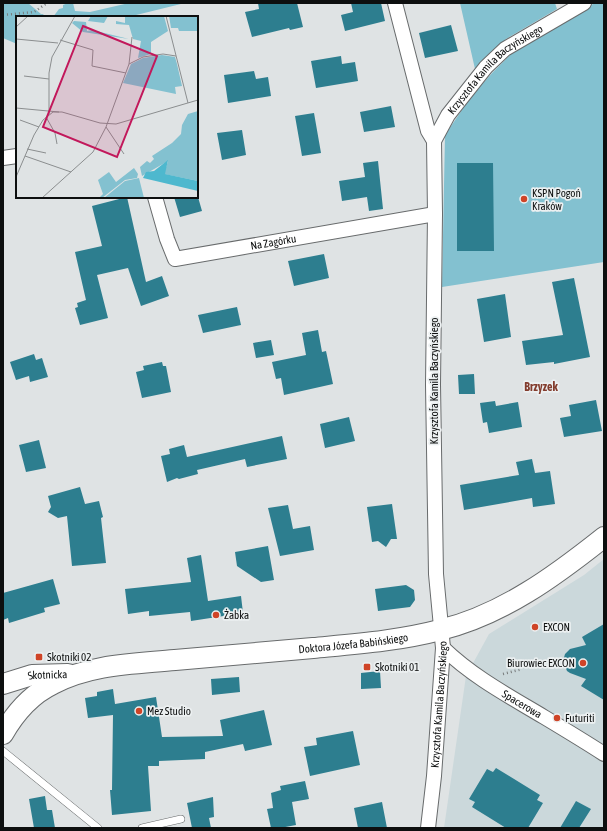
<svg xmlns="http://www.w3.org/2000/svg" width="607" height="831" font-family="'Asap Condensed',sans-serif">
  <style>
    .built { fill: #cbd8db }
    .green { fill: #83c1d0 }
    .building { fill: #2d7e8f }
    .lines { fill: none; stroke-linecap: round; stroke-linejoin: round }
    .lane-casing { stroke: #686b6c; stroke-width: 8 }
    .street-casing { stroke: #686b6c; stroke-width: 16 }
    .secondary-casing { stroke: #686b6c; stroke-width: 22 }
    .path { stroke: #787b7c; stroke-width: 2.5; stroke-dasharray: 1 3; stroke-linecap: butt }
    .lane { stroke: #fff; stroke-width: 7 }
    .street { stroke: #fff; stroke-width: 14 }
    .secondary { stroke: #fff; stroke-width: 20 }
    .poi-dot { fill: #cf4427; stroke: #ecf0f1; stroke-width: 1.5 }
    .labels { text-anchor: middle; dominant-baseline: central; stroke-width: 3.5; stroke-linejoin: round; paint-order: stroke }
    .street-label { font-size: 11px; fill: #0d0f0f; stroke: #ecf0f1 }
    .poi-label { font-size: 11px; fill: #0d0f0f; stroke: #ecf0f1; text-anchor: start }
    .neighbourhood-label { font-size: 12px; font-weight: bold; fill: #833d2e; stroke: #ecf0f1 }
    .inset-road { fill: none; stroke: #8b8e8f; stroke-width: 1 }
    .view { fill: #c2185b; fill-opacity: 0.15; stroke: #c2185b; stroke-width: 2 }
    .inset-edge { fill: none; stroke: #0d0f0f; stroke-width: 2 }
  </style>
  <rect width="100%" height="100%" fill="#dfe3e4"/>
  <path class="built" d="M604,559V828H444L466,676L489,634L584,575Z"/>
  <path class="green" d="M3,3H28L41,14H44L40,17H17V44L3,38Z
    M68,3H73L75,11L90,12L129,3H185L128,17H53L59,9L63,8V5Z
    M460,3H555L557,9L506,39L475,69Z
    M595,3H604V262L442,287L445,135L470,98L493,72L511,54L577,12Z"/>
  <path class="building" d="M258,3H297L303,27L290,30L289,28L252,37L245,12L259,9Z
    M351,3H381L385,21L345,31L341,15L353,12Z
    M451,25L458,51L425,58L419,33Z
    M341,56L342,64L355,62L358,81L316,88L311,61Z
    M254,71L256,79L268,77L271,96L228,103L224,75Z
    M391,106L395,127L364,132L360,112Z
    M314,113L321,153L302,156L295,116Z
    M242,130L246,155L222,160L217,133Z
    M378,161L383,209L369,211L367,197L342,201L339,181L365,177L363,163Z
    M457,163H493L494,251H457Z
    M127,197L146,282L162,276L169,296L141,306L128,268L97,275L108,318L80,325L75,308L78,307L77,303L86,300L75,252L102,246L92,206Z
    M174,197H198L202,211L180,217Z
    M324,254L329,278L294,286L288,261Z
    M574,278L590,357L554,364V362L526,365L522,341L563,335L552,282Z
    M505,294L511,337L484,342L477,299Z
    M237,307L241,325L203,333L198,315Z
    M318,330L322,352L326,351L333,384L284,395L281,378L276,379L272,362L306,355L302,333Z
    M271,340L274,355L256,358L253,343Z
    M34,354L36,360L42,358L48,377L30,382L29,376L16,380L10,362Z
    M162,362L163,366H166L171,392L142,398L136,372L144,370L143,366Z
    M474,374L475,394H459L458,375Z
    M596,400L602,431L564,437L560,418L571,416L569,405Z
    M495,401L496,406L518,402L522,427L489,433L487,422L483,423L480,403Z
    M349,417L355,441L325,448L320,424Z
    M282,436L287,459L247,467L245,459L197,470L198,474L179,479L177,478L167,482L161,456L170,454L169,449L184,445L187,457Z
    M39,440L46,468L26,472L19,445Z
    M532,459L535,473L550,471L555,504L533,507L532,498L464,510L460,485L519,475L516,462Z
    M80,487L85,504L99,501L103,517L101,518L106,563L72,566L67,516L58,518L48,512L51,507L48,496Z
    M392,504L397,539H391L386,547L378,541L372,542L367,507Z
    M288,505L293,529L310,526L314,550L280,556L268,508Z
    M268,546L274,580L261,582L237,566L235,552Z
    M201,555L208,601L241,596L243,613L191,621L190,612L149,616V611L128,614L125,589L191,582L187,558Z
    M53,579L60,604L44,608L45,612L9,623L8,618L3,620V593Z
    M406,585L414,590L415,600L410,607L378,611L375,589Z
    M604,624V700L581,686L586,679L570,673L567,671L563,661L565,654L570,649L586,645L582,637Z
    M380,671L381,688L361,689V673Z
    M239,677L240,692L212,695L211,679Z
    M113,689L115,704L156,697L162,737L223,736L220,720L264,710L272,745L245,751L243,744L205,752V759L159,761V766H148L151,811L112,815L110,790H112L113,715L88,718L85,698L97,696V692Z
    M353,731L360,765L310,776L304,747L317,745L316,738Z
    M496,768L540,795L537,800L543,803L528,828H506L472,807L475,802L469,799L487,769L493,772Z
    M305,781L309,799L292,802L296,825L280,828H271L267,809L273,808L271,793L281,790L280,786Z
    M45,796L47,810H52L55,828H34L29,799Z
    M213,797L214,817L209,818L211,828H192L187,803Z
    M576,801L591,809L579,828H560Z
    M382,802L387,828H358L354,808Z"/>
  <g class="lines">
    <defs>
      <path id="lane" d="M3,751L98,828
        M142,828L181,819"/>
      <g id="street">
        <path d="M395,3L428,131L434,141"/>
        <path d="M3,158L17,156"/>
        <path id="s1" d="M155,197L167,239L175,259L435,214"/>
        <path id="s2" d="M443,648C473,677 509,696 544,717C564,729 584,741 604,754"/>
        <path id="s3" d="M428,828L434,776L443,648L436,574L433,385L435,214L434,141L448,115L486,67L505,49L584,3"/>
      </g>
      <g id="secondary">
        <path id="s4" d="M3,684L32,675L68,674"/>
        <path id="s5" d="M3,734C15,713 32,694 53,684C91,664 134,664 175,660C221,656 267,652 313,648C355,644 398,641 440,630C502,615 555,576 604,537"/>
      </g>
    </defs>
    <use href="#lane" class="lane-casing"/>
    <use href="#street" class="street-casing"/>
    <use href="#secondary" class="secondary-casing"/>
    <path class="path" d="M3,15L34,12L47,3
      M503,674L522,669"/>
    <use href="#lane" class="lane"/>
    <use href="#street" class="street"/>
    <use href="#secondary" class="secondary"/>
  </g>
  <g class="poi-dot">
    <circle cx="524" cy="199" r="4"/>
    <circle cx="216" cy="615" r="4"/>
    <circle cx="535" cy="627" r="4"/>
    <rect x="35" y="653" width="8" height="8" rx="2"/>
    <circle cx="583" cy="663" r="4"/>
    <rect x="363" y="663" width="8" height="8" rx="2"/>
    <circle cx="139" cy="711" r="4"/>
    <circle cx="557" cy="718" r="4"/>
  </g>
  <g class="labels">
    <g class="street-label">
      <text stroke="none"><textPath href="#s3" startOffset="784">Krzysztofa Kamila Baczyńskiego</textPath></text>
      <text stroke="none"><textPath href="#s1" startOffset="165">Na Zagórku</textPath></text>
      <text transform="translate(434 381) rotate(-90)">Krzysztofa Kamila Baczyńskiego</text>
      <text stroke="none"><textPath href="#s5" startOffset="376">Doktora Józefa Babińskiego</textPath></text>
      <text stroke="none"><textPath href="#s4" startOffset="46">Skotnicka</textPath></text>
      <text stroke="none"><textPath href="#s2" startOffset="97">Spacerowa</textPath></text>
      <text stroke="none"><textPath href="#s3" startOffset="124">Krzysztofa Kamila Baczyńskiego</textPath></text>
    </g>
    <g class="poi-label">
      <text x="532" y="193">KSPN Pogoń<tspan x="532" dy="13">Kraków</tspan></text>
      <text x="224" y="615">Żabka</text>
      <text x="543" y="627">EXCON</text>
      <text x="47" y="657">Skotniki 02</text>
      <text x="575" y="663" text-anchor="end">Biurowiec EXCON</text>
      <text x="375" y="667">Skotniki 01</text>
      <text x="147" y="711">Mez Studio</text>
      <text x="565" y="718">Futuriti</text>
    </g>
    <g class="neighbourhood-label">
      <text x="541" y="387">Brzyzek</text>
    </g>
  </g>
  <g transform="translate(16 16)">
    <rect width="182" height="182" fill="#dfe3e4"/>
    <path d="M75,0H92L88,7L72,5ZM109,0H148L152,15L135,26V38L122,42L125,25L117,23L113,9L100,8V5L109,7ZM153,0H182V15H163L162,12H155ZM58,5L70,6L71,15L76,14L113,23L67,16L56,7ZM146,39L159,41L161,48L166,70L159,71L160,78L107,67L115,48L127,42ZM182,95V165L148,158L152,145L126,160L124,151L131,145L134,147L138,143L136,140L156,127L165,118L166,109L172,98ZM118,152L122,158L121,162L109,164L86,182H83L87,178L82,164L93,156L100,166ZM123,162L128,182H88L109,165Z" fill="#83c1d0"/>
    <path d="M152,144L149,158L182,165V175L127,162L130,156L138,155Z" fill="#4eb8ce"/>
    <path class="inset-road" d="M150,0L172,87M0,11L12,0M0,23L42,27M44,24L77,34L76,50L110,57M113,48L116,21M8,60L33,63M0,92L43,96M33,98V57L36,41L59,0M30,101L39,117L41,128M4,104L23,111M90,111L108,138M11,133L30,137M9,140L55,156M0,161L18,119L27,104L37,96H46L84,107L100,108L182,84M26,182L77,136L90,111L113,48L127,41L147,38L160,40"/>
    <path class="view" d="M67,10L141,40L101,141L27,111Z"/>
    <rect width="182" height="182" class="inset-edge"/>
  </g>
  <rect width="607" height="831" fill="none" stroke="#0d0f0f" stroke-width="8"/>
</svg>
